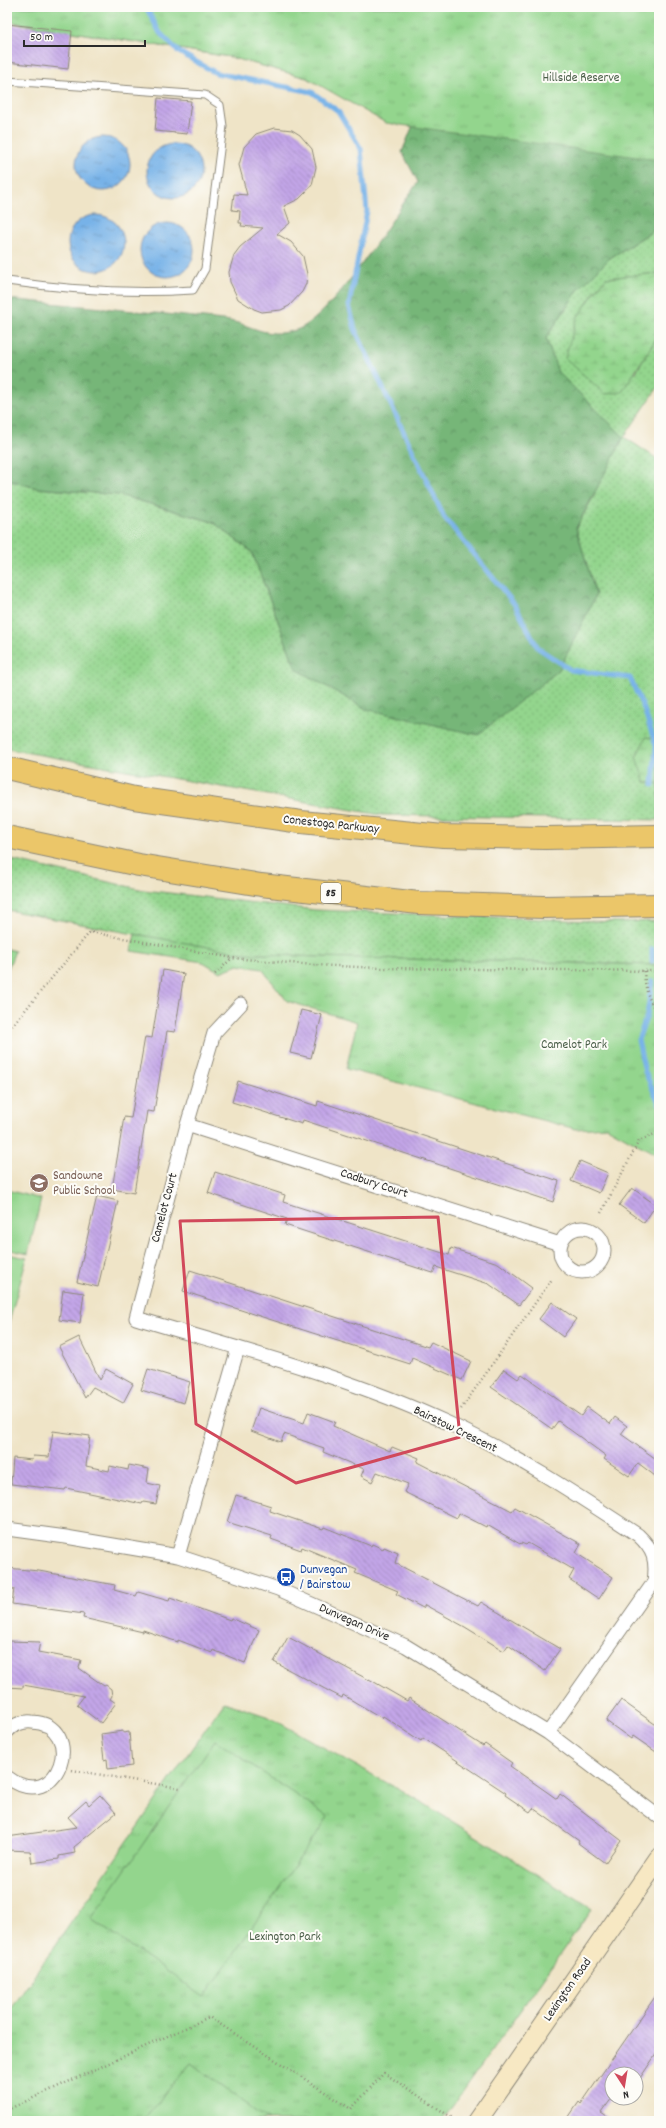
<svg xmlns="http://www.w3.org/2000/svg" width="666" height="2128" font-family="Dekko,sans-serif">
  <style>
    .grass { fill: url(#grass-dots); stroke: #5f805c }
    .forest { fill: url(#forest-crowns); stroke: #507052 }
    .wetland { fill: url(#wetland-marsh); stroke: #5f805c }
    .park { fill: url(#park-tufts); stroke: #5f805c }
    .garden { fill: #93d58d; stroke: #5f805c }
    .water { fill: url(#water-ripples); stroke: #516e8a }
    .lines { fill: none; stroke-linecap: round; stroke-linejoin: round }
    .stream { stroke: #77b2e8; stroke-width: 5 }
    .building { fill: url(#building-back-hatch) }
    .service-casing { stroke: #8d8879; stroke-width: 9 }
    .minor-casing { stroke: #8d8879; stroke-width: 15 }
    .secondary-casing { stroke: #8d8879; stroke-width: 21 }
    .motorway-casing { stroke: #8d8879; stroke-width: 24 }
    .path { stroke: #8d8879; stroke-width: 2.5; stroke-dasharray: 1 3; stroke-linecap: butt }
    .service { stroke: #fff; stroke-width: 7 }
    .minor { stroke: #fff; stroke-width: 13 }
    .secondary { stroke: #f7e8c3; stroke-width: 19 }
    .motorway { stroke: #ebc669; stroke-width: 22 }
    .marked { fill: none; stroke: #d1495b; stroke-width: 3; stroke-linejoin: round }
    .labels { text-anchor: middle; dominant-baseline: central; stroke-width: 4; stroke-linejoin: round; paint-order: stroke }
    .shield { fill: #fdfcf7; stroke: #6a6a68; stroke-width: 1 }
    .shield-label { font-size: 12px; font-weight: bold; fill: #2b2b2b }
    .park-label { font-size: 13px; fill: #4a5e48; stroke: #fdfcf7 }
    .street-label { font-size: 13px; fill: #2b2b2b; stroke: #fdfcf7 }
    .education-label { font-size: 13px; fill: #785e54; stroke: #fdfcf7; text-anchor: start }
    .transit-label { font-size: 13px; fill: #164399; stroke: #fdfcf7; text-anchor: start }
  </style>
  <defs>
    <pattern id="grass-dots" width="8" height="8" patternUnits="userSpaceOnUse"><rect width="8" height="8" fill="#93d58d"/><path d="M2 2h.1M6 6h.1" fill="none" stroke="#7fb77a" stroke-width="1.8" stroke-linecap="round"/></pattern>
    <pattern id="forest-crowns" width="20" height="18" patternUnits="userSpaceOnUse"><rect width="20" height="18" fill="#76b678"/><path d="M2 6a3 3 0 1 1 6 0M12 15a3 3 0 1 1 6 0" fill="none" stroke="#619463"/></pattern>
    <pattern id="wetland-marsh" width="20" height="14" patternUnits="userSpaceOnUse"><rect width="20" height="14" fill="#93d58d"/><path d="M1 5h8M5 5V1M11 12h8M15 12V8" fill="none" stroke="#7fb77a"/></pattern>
    <pattern id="park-tufts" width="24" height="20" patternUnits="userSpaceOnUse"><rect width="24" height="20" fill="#93d58d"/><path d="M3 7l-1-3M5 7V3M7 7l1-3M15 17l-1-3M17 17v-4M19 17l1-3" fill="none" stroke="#7fb77a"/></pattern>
    <pattern id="water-ripples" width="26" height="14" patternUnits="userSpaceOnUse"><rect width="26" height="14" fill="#77b2e8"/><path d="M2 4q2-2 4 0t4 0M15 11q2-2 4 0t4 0" fill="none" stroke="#6291bc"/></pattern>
    <pattern id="building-back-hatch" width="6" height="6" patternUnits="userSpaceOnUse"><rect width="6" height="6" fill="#c3a6e8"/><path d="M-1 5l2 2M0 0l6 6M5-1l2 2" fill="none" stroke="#9f87bc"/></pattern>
  </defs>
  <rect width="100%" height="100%" fill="#fdfcf7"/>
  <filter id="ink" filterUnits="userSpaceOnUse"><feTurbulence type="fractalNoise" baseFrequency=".025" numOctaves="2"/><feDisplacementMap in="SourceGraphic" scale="8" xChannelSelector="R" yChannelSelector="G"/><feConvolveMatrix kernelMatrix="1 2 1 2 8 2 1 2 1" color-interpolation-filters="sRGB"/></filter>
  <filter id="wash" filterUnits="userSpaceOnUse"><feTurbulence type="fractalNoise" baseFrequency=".012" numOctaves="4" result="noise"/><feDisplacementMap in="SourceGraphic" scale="16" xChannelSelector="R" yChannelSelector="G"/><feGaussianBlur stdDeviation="0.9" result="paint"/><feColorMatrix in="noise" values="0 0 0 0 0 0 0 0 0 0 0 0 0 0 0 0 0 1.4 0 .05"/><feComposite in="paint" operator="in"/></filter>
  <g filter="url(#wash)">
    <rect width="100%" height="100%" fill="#efe4c7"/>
    <path class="grass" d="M659,227V273L606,278L594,293L577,318L635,374L659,334V386L624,437L659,460V740L646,737L645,782L659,784V820L381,815L7,749V480L37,488L119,495L213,522L252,552L296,669L596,595L576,528L595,494L546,338L578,290L610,258Z
      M7,859L144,890L316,910L616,922L659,921V965L315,957L243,953L192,945L7,910Z"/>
    <path class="forest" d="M7,7H659V227L610,258L578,290L546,338L558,372L624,437L576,528L596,595L559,670L478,735L366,709L296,669L252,552L213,522L119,495L37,488L7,480V299C79,306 151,312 223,320C252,323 263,340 296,330C332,319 394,215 418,182L402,152L435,71L307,78L230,57L10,22L7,20Z"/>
    <path class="wetland" d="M659,273V334L622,392L605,394L565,358L577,318L594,293L606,278Z
      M646,737L659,740V784L645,782L636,757Z"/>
    <path class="park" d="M7,7H659V160L386,123L307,78L230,57L10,22L7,20Z
      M135,934L243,953L315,957L659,965V1156L607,1127L576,1129L346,1069L357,1022L287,1001L262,969L238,965L220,972L203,962L131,951Z
      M224,1702L269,1717L423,1803L592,1909L442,2121H7V2015Z"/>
    <path class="garden" d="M7,949L15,951L7,971Z
      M7,1190L41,1199L28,1254L7,1249Z
      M7,1254L27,1258L7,1329Z
      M215,1740L328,1817L204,1997L91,1919Z
      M191,2063L268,2121H142Z"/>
    <path class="water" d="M76 164a27 27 0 1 1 54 0a27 27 0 1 1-54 0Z
      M147 171a27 27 0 1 1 54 0a27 27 0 1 1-54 0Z
      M68 243a28 28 0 1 1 56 0a28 28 0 1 1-56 0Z
      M140 250a27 27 0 1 1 54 0a27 27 0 1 1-54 0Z"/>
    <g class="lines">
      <path class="stream" d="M146,7L160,33L179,52L216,73L312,92L338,111L361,149L367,211L349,305L355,329L444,517L515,605L538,648L571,670L630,678L644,709L656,746L653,785
        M652,949V961
        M652,981L647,1015L638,1040L645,1072L659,1103"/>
    </g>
    <g id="blocks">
      <path class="building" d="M7,24L72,31L68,69L7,62Z
        M158,98L191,101L187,134L155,131Z
        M274,128L292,130L300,135L312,149L316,167L312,185L306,192L299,199L284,206L290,223L277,234L291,242L303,256L307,274L306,284L302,292L289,306L281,310L262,312L254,309L238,299L230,282L229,272L234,255L240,247L263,228L241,226L242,223H239L240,211L232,210L234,194L247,195L239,165L244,147L256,134Z
        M163,970L184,974L175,1032L167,1031L154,1112L147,1111L134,1193L112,1189L124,1117L131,1118L145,1037L152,1038Z
        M301,1010L322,1015L311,1058L290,1053Z
        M238,1081L317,1106L318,1101L559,1181L553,1202L303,1120L302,1124L232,1102Z
        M580,1161L608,1173L599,1193L571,1181Z
        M215,1172L285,1195L283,1202L362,1227L449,1255L451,1248L498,1263L532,1288L519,1305L489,1284L436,1267L433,1273L285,1225L287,1219L208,1193Z
        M632,1188L656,1205L644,1223L619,1205Z
        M97,1196L118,1201L98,1287L77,1282Z
        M190,1270L428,1347L431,1342L471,1361L462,1380L412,1358L410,1364L253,1314L183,1291Z
        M63,1290L84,1293L80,1323L59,1320Z
        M552,1302L576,1319L563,1337L539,1319Z
        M79,1337L100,1380L106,1369L133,1384L123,1403L93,1387L85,1398L59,1347Z
        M148,1369L190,1382L184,1403L141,1390Z
        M504,1369L518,1379L522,1374L581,1416L587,1407L610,1424L615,1417L627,1426L621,1434L659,1461V1479L638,1463L629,1476L604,1459L606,1456L558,1421L552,1429L516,1404L491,1387Z
        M259,1408L304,1423L308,1412L335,1422L333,1426L390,1451L392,1447L419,1458L417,1462L512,1511L515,1507L581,1544L576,1553L613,1577L599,1599L569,1579L574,1570L528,1543L526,1545L521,1543L520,1544L487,1525L486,1527L459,1513L457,1518L404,1492L408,1484L377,1472L372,1482L361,1476L364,1469L323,1452L324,1448L284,1434L281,1442L251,1431Z
        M53,1431L90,1436L86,1466L109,1471L110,1466L128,1470L129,1465L149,1469L147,1483L160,1486L156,1504L143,1502L142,1504L66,1488L65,1490L11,1484L13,1458L32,1460L33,1456L49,1457Z
        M236,1495L271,1506L270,1511L323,1529L324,1527L371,1546L372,1544L383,1549L384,1547L398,1553L395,1563L478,1606L481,1602L560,1649L545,1671L508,1645L504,1651L465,1627L425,1605L423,1608L396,1594L398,1591L355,1573L357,1570L302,1547L301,1550L271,1539L272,1536L227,1522Z
        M7,1568L39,1571L115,1585L114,1590L136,1596L138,1592L169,1601L170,1598L230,1620L231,1618L259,1630L245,1663L213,1650L212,1653L178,1640V1642L143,1630V1632L83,1618L84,1614L12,1604L14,1589L7,1588Z
        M288,1637L369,1680V1679L407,1701L409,1698L483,1746L485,1744L512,1763L510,1766L557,1799L560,1794L621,1840L605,1863L578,1843L579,1841L533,1808L530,1812L505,1795L506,1793L423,1738L421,1741L383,1716L382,1718L343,1695L342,1698L274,1662Z
        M9,1641L40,1642L38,1652L81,1660L79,1668L104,1686L106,1685L111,1689L112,1696L110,1699L116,1703L101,1723L77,1705L84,1696L23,1685V1688L7,1687V1651H9Z
        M621,1700L659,1727V1754L633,1736L631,1739L606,1721Z
        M123,1731V1733L129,1732L132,1766L108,1769L107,1759L104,1760L101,1734Z
        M100,1795L116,1813L74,1847L75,1853L59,1856V1859L32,1863L30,1851L7,1850V1837L77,1827L68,1817L86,1801L89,1805Z
        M659,1991V2050L638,2081L636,2079V2074H612V2098L601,2113L613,2121H566L579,2102L581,2104Z"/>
    </g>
  </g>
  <g filter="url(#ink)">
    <use href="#blocks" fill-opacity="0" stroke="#8d8879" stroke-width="1"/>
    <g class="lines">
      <defs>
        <path id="service" d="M7,81L205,95L220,105L223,126L205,269L193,290C131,294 69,290 7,281
          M7,93L8,81"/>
        <path id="minor" d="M241,1004L214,1033L187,1125L136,1318C240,1349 349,1377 448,1423C515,1454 577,1495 638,1535C654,1550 657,1560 654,1582L548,1733
          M187,1125L560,1244
          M560 1250a22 22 0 1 1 44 0a22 22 0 1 1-44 0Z
          M7,1529L66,1537L178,1556L278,1589L406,1646L548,1733L659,1817
          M178,1556L238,1348
          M7,1732C12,1725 23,1721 32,1722C87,1724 60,1817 7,1777"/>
        <path id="secondary" d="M477,2121L659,1858"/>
        <path id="motorway" d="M7,768L134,798L301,822L443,836L545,838L659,836
          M7,837L139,865L261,885L419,903L543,907L659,905"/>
      </defs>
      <use href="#service" class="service-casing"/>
      <use href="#minor" class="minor-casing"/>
      <use href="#secondary" class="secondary-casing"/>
      <use href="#motorway" class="motorway-casing"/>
      <path class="path" d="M644,971C645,989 648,1000 659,1015
        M215,974L232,958
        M7,1032L90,932L232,958L314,965L381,968L659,971
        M601,1213L639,1141L659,1132
        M461,1409L552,1279
        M72,1770L180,1788
        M7,2110L209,2017L351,2109L384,2073L457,2121"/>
      <use href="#service" class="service"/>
      <use href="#minor" class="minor"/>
      <use href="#secondary" class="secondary"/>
      <use href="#motorway" class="motorway"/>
    </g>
  </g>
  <path class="marked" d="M438,1217L460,1437L296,1483L196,1424L180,1221Z"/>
  <defs>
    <symbol id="school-disc" viewBox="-11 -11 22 22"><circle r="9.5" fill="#8d6e63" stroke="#fdfcf7"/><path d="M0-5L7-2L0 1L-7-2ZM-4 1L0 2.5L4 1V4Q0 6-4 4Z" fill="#fff"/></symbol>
    <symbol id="bus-disc" viewBox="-11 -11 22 22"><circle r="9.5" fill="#1a4fb4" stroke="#fdfcf7"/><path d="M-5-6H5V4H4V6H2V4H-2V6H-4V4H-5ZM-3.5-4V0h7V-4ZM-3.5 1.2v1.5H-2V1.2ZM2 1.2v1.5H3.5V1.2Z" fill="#fff"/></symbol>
  </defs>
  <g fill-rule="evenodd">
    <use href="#school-disc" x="28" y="1172" width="22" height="22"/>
    <use href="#bus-disc" x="275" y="1566" width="22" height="22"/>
  </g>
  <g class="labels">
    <rect class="shield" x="321" y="883" width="20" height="20" rx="3"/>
    <g class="shield-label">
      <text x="331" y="893">85</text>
    </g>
    <g class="park-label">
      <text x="581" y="78">Hillside Reserve</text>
      <text x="574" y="1045">Camelot Park</text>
      <text x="285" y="1937">Lexington Park</text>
    </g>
    <g class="street-label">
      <text transform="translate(331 825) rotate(6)">Conestoga Parkway</text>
      <text transform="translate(374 1184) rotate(18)">Cadbury Court</text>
      <text transform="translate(165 1208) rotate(-75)">Camelot Court</text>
      <text transform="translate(455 1430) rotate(26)">Bairstow Crescent</text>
      <text transform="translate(354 1623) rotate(24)">Dunvegan Drive</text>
      <text transform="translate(568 1990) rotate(-55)">Lexington Road</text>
    </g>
    <g class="education-label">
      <text x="53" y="1176">Sandowne<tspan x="53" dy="15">Public School</tspan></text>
    </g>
    <g class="transit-label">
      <text x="300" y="1570">Dunvegan<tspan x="300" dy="15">/ Bairstow</tspan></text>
    </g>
  </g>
  <rect width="666" height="2128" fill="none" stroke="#fdfcf7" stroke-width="24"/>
  <g transform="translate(624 2086) rotate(168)"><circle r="19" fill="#fdfcf7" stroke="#a9a8a5"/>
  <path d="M0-3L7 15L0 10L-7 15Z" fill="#d1495b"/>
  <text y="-6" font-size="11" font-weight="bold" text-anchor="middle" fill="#2b2b2b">N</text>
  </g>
  <path d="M24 40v6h121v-6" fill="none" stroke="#2b2b2b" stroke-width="2"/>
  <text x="30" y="40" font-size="12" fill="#2b2b2b" stroke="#fdfcf7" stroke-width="3" paint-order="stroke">50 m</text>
</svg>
